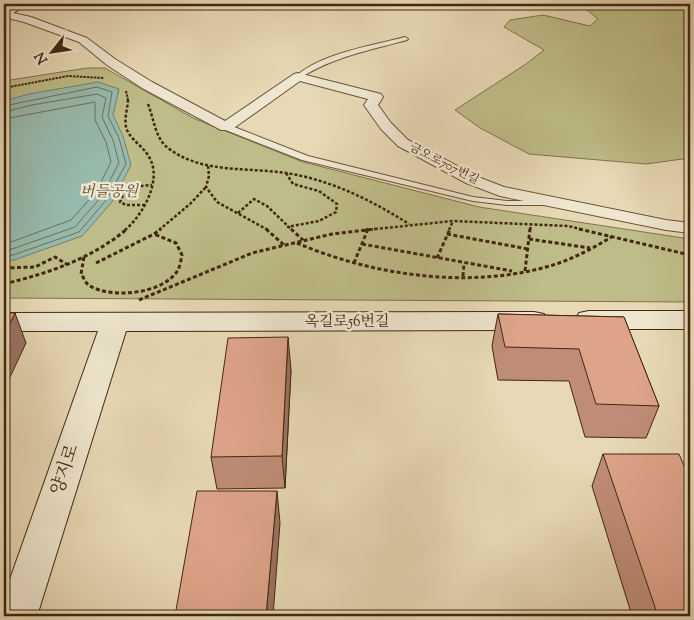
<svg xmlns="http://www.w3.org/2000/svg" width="694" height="620" font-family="'Sorts Mill Goudy','Noto Serif KR',serif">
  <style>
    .green { fill: #bebc88; stroke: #80724c }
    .water { fill: #97baac; stroke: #757f6e }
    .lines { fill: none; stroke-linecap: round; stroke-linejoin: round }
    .shore { stroke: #6c705e; stroke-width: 1 }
    .lane-casing { stroke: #6b543a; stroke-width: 2 }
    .street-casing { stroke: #6b543a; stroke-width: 2 }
    .secondary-casing { stroke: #422711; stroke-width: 2 }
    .path-far2 { stroke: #422711; stroke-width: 2; stroke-dasharray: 2.5 1; stroke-linecap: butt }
    .path-far1 { stroke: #422711; stroke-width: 2.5; stroke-dasharray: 3 2; stroke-linecap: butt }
    .path { stroke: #422711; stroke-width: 3; stroke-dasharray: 4 2.5; stroke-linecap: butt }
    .lane { fill: #efe6cf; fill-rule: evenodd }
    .street { fill: #efe6cf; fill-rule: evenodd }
    .secondary { fill: #efe6cf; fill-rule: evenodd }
    .wall { fill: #bf8d77; stroke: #422711 }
    .shaded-wall { fill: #9b7361; stroke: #422711 }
    .building { fill: #dea48a; stroke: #422711 }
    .labels { text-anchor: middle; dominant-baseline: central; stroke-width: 5; stroke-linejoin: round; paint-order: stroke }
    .far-street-label { font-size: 12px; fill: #422711; stroke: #efe6cf }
    .park-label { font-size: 15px; font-style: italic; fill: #614c2f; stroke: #efe6cf }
    .street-label { font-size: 15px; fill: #422711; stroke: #efe6cf }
    .near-street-label { font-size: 18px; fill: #422711; stroke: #efe6cf }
  </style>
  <rect width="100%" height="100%" fill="#e7d9b5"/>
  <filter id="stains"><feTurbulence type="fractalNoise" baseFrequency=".004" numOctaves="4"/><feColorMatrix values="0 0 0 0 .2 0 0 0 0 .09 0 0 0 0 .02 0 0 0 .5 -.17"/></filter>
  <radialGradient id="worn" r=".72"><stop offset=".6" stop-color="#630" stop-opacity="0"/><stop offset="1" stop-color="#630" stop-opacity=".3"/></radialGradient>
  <path class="green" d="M580,4H690V158L646,164L529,154L480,128L455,110L526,64L544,50L504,27L510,20L543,15L590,26L598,19Z
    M87,68H105L193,118L303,162L479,207L690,239V302L4,298V81Z"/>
  <path class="water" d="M98,82L119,89L113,115L123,136L131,165L112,202L82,236L14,260L4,261V101L29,94Z"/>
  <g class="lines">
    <path class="shore" d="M4,106L97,87L112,92L108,116L119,138L126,164L107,199L79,232L13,255L4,256
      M4,112L32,105L97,94L106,98L102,117L113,140L119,163L102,196L75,227L12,249L4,250
      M4,119L95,102V120L106,142L111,162L96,192L71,220L11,242H4"/>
    <defs>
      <path id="lane" d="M405,37L408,39L407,40C370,50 333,57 300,78L295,77C321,53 371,46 405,37Z
        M223,125H229L308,156L473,197L507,201H545L549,203L545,205H507L473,201L302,160L223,129Z"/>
      <path id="street" d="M4,11L31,17L87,38L115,59L152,82L225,121L294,74L298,73L381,94L383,97L378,105L391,123L408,140L478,177L504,187L666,220L690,223V233L666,230L500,196L466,183L398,146L381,129L364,105L368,99L300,81L231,130H221L142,88L107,65L79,42L24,22L4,17Z"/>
      <path id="secondary" d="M10,4H27L9,16L4,17V7Z
        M589,311H690V329H589L579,327L575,320L579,313Z
        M534,312L544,314L548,321L544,328L534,330L126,331L37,616H4V596L98,331H4V313Z"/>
    </defs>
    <use href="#lane" class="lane-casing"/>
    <use href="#street" class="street-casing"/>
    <use href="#secondary" class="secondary-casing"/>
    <path class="path-far2" d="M4,88L68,76L104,78
      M126,91L128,100"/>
    <path class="path-far1" d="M148,104C154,119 155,138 168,148C202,174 247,167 286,173C331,180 371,200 409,224
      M208,166L209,176L206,187L217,202L268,230
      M286,173L293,184L319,191L337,204L336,212L319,221L287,227
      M145,205H126L120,202L125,190L131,187L152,185
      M238,213L254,199L267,206L292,230
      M125,230C143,215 163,179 149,157C144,147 132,141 127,130C123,120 128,109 128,99
      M159,230L190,204L206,187
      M365,230L453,221L568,226L584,230
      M367,230L368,228
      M449,230L453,221
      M530,230L531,224"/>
    <path class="path" d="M266,229L284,245
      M291,229L303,240
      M579,229L690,255
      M447,234L528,249
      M529,239L590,248
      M297,243C376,277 479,291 562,262C580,255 597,246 613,236
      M362,244L512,271
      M84,257L81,274C84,278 86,284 90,286C112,299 164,294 178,270C180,266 181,260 182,255L176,243L154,234
      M437,258L450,229
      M96,263L154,234L161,229
      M354,263L368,229
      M4,268L35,267L55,257L68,265
      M525,271L530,229
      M463,276L464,263
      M4,284C49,273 91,259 127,229
      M139,300L252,253L332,234L375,229"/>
    <use href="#lane" class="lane"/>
    <use href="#street" class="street"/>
    <use href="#secondary" class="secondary"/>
  </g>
  <path class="wall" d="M498,314L624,317L659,406L646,438L585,437L569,381L498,380L492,346Z
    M291,370L285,488L217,489L211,457Z
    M603,454L690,616H632L592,486Z"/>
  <path class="shaded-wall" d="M15,313L26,343L4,390V335Z
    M288,337L291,370L285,488L282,456Z
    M277,491L280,523L273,616H266Z"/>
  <path class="building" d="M4,313H15L4,335Z
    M498,314L624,317L659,406L596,404L579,349L505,347Z
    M288,337L282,456L211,457L228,338Z
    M603,454H679L690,480V616H658Z
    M197,491H277L266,616H175Z"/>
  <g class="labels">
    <g class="far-street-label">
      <text transform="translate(444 164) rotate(27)">금오로707번길</text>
    </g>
    <g class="park-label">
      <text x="109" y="192">버들공원</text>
    </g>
    <g class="street-label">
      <text x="347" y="322">옥길로56번길</text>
    </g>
    <g class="near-street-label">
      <text transform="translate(66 470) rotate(-72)">양지로</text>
    </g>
  </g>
  <rect width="694" height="620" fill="none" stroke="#e7d9b5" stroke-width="20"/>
  <rect x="5" y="5" width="684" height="610" fill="none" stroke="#422711" stroke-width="2.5"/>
  <rect x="10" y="10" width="674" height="600" fill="none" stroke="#422711"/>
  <g transform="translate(52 52) rotate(240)" stroke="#efe6cf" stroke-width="4" paint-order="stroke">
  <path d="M0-4L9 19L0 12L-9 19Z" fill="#422711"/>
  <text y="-8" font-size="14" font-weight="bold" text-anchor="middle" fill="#422711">N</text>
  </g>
  <rect width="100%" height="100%" filter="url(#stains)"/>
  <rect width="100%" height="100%" fill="url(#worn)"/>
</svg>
